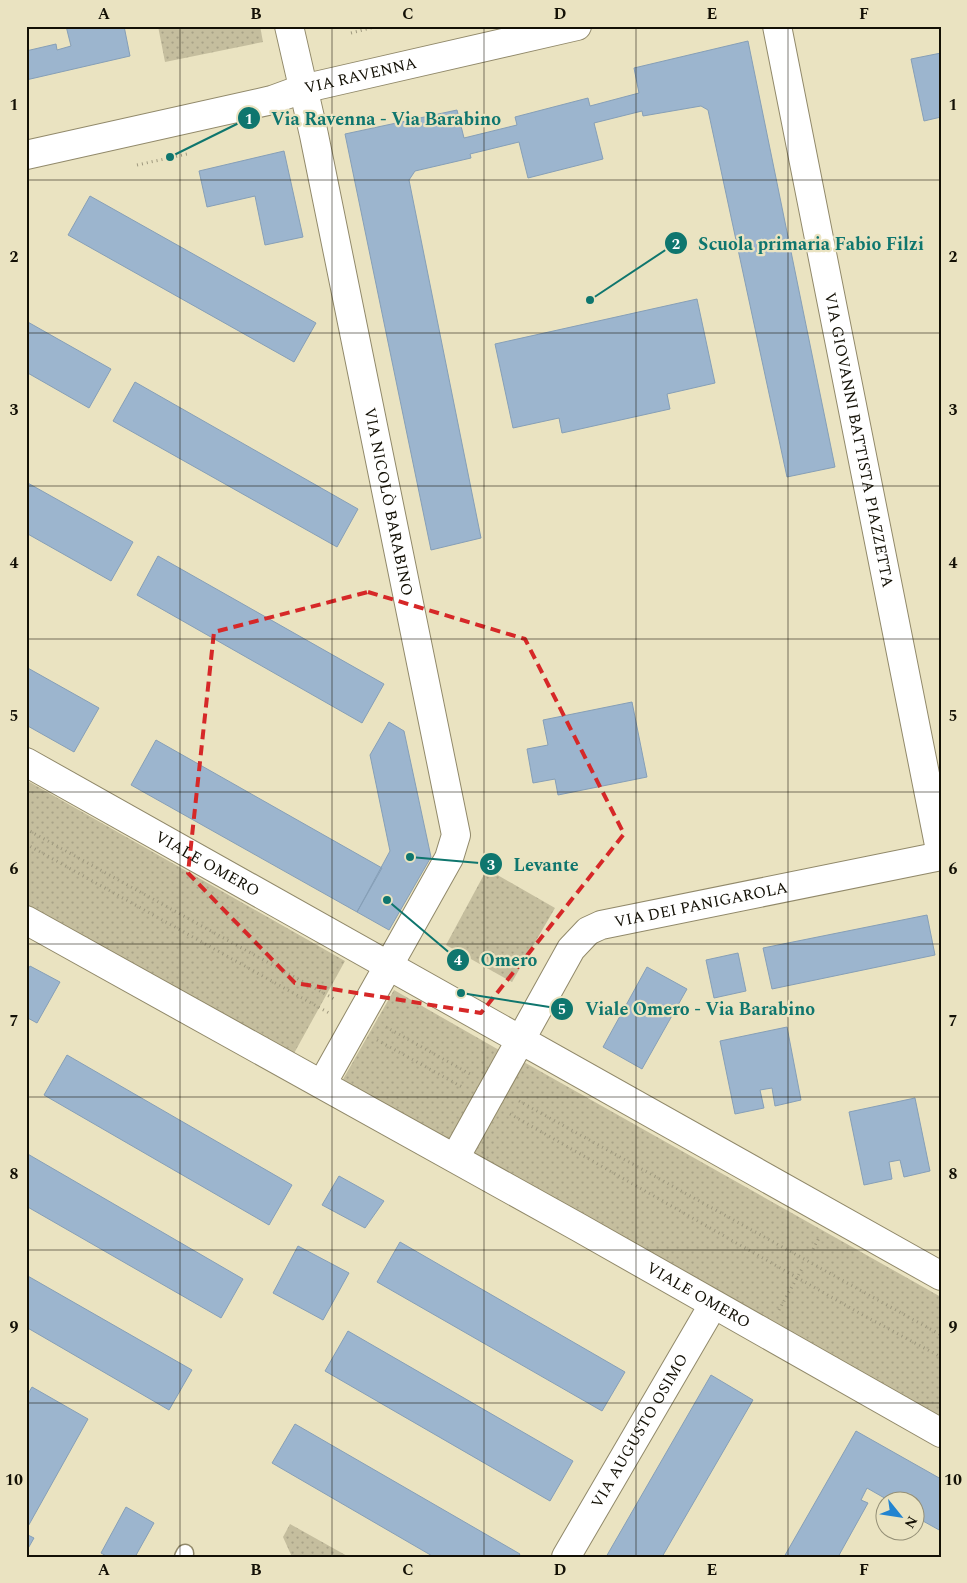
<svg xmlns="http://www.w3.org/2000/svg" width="967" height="1583" font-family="Spectral,serif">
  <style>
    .grass { fill: url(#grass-dots) }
    .building { fill: #9cb5ce; stroke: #869fb7 }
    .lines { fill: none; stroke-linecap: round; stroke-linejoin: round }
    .lane-casing { stroke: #91896a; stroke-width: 19 }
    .street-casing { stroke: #91896a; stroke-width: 30 }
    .secondary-casing { stroke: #91896a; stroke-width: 30 }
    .path { stroke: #9f997f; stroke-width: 3; stroke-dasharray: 1 4; stroke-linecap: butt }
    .lane { stroke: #fff; stroke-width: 16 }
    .street { stroke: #fff; stroke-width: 28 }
    .secondary { stroke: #fff; stroke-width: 28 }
    .marked { fill: none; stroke: #d62828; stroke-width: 4; stroke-dasharray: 10 6; stroke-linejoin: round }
    .grid { fill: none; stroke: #131005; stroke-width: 1; stroke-opacity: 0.55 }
    .labels { text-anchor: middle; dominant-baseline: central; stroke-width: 4.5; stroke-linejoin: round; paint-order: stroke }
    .street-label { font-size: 16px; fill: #131005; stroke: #eae3c1 }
    .leader { fill: none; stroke: #0f766e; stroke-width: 2 }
    .callout-dot { fill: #0f766e; stroke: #eae3c1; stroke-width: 2 }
    .mark-label { font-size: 15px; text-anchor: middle; font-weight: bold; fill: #fff }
    .callout-label { font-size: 18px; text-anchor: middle; font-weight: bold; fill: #0f766e; stroke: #eae3c1; stroke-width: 4.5; stroke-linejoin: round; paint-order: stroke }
    .neatline { fill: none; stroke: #131005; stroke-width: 2 }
    .grid-label { font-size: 16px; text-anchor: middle; font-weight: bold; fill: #131005 }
  </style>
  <defs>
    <pattern id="grass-dots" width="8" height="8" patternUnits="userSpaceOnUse" patternTransform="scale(1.25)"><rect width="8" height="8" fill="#c5be9e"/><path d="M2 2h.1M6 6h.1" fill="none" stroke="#a8a287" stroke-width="1.8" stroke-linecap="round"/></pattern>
  </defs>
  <rect width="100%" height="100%" fill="#eae3c1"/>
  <path class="grass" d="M158,26H260L263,42L165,62Z
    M26,780L345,961L292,1057L26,908Z
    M487,869L555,908L512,982L446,945Z
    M394,990L506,1054L454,1145L342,1081Z
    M522,1061L941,1297V1419L469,1154Z
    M290,1524L349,1557H292L283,1537Z"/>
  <path class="building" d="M66,26H124L130,56L26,80V51L56,44L57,50L71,46Z
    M748,41L835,467L787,477L708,110L701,106L643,116L642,111L594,123L603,159L528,178L519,142L470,154L471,158L415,171L409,180L481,538L431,550L345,134L457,110L464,138L517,125L515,117L588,98L590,106L639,93L634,68Z
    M941,53V117L924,121L911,59Z
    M284,151L303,237L265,245L255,196L207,207L199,171Z
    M90,196L316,323L294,362L68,235Z
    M697,299L715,383L667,394L670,409L562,433L559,418L513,428L495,344Z
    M26,321L111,369L89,408L26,372Z
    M135,382L358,509L337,547L113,421Z
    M26,482L133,542L111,581L26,533Z
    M158,556L384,684L362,723L137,595Z
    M26,667L99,708L74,752L26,725Z
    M632,702L647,777L558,795L555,779L533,783L527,749L548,745L543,720Z
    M389,722L404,731L431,857L389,930L357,912L390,851L370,755Z
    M156,740L382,868L357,912L131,785Z
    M927,915L935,955L772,989L763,948Z
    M738,953L746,991L714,998L706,960Z
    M30,966L60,982L37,1023L26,1017V973Z
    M647,967L687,989L642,1069L603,1047Z
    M787,1027L801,1100L775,1106L772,1088L760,1090L764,1108L735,1114L720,1041Z
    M67,1055L292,1185L269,1225L44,1095Z
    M915,1098L930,1171L904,1177L900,1160L889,1162L892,1179L864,1185L849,1112Z
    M26,1153L243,1279L221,1318L26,1206Z
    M339,1176L384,1201L365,1228L322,1205Z
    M400,1242L625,1372L602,1411L377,1282Z
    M298,1246L349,1273L323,1320L273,1293Z
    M26,1275L192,1370L169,1410L26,1327Z
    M348,1331L573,1461L550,1501L325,1371Z
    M711,1375L753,1400L662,1557H606Z
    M32,1387L88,1419L26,1530V1397Z
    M295,1424L520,1554L518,1557H434L272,1463Z
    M856,1431L941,1479V1531L914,1516V1500H888L867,1488L861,1500L868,1503L838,1557H784Z
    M126,1507L154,1523L135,1557H108L101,1553Z
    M26,1534L34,1538L26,1552Z"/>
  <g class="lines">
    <defs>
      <path id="lane" d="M183,1557L185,1553"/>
      <g id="street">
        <path id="s1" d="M289,26L314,135L456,835L449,858L322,1084"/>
        <path id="s2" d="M777,26L941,855"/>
        <path id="s3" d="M455,1158L571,949L588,931L601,925L941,856"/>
        <path id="s4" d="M566,1557L713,1305"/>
      </g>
      <g id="secondary">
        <path id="s5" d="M26,155L272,100L302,89L577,26"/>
        <path id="s6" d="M26,762L941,1276"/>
        <path id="s7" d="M26,920L578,1227L941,1433"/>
      </g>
    </defs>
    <use href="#lane" class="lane-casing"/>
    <use href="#street" class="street-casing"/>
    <use href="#secondary" class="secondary-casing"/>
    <path class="path" d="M351,33L379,26
      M137,165L187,154
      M26,829L336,1000
      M26,844L329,1013
      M386,1027L470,1074
      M377,1040L464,1088
      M519,1101L941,1335
      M510,1114L861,1314L941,1357
      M813,1249L819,1238
      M779,1310L803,1267"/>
    <use href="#lane" class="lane"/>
    <use href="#street" class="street"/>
    <use href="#secondary" class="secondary"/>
  </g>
  <path class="marked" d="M368,592L525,639L624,834L481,1013L295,983L188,873L214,632Z"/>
  <path class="grid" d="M180,26V1557M332,26V1557M484,26V1557M636,26V1557M788,26V1557M26,180H941M26,333H941M26,486H941M26,639H941M26,792H941M26,944H941M26,1097H941M26,1250H941M26,1403H941"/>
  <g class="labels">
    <g class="street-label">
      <text stroke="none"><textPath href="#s5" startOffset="344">VIA RAVENNA</textPath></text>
      <text stroke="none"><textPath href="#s2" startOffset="422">VIA GIOVANNI BATTISTA PIAZZETTA</textPath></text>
      <text stroke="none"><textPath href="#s1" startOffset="486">VIA NICOLÒ BARABINO</textPath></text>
      <text stroke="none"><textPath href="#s6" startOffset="208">VIALE OMERO</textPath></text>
      <text stroke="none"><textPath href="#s3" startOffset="380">VIA DEI PANIGAROLA</textPath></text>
      <text stroke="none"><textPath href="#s7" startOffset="770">VIALE OMERO</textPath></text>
      <text stroke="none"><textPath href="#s4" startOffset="146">VIA AUGUSTO OSIMO</textPath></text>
    </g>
  </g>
  <path class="leader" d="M170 157L249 118M590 300L676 243M410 857L491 864M387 900L458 960M461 993L562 1009"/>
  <g class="callout-dot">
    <circle cx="170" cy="157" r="5"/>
    <circle cx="590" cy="300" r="5"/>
    <circle cx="410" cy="857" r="5"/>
    <circle cx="387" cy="900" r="5"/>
    <circle cx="461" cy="993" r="5"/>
    <circle cx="249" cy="118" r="12"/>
    <circle cx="676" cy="243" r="12"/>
    <circle cx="491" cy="864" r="12"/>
    <circle cx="458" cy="960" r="12"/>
    <circle cx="562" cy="1009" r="12"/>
  </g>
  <g class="mark-label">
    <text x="249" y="124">1</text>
    <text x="676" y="249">2</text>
    <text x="491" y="870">3</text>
    <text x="458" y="965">4</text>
    <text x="562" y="1014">5</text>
  </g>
  <g class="callout-label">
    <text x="386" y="125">Via Ravenna - Via Barabino</text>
    <text x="811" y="250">Scuola primaria Fabio Filzi</text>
    <text x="546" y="871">Levante</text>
    <text x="509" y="966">Omero</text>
    <text x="700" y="1015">Viale Omero - Via Barabino</text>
  </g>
  <rect width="967" height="1583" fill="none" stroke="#eae3c1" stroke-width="55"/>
  <g transform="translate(900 1516) rotate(120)"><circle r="24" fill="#eae3c1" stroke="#948f76"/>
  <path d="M0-4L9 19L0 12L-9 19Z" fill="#2384d0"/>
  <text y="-8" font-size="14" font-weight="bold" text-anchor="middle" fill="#131005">N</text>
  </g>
  <rect x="28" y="28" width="912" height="1528" class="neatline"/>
  <g class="grid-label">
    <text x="104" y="19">A</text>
    <text x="256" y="19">B</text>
    <text x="408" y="19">C</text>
    <text x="560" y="19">D</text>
    <text x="712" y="19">E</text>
    <text x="864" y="19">F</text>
    <text x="14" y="110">1</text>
    <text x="953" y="110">1</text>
    <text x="14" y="262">2</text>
    <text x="953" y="262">2</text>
    <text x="14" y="415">3</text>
    <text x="953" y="415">3</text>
    <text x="14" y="568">4</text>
    <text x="953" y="568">4</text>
    <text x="14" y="721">5</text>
    <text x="953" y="721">5</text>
    <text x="14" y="874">6</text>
    <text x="953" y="874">6</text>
    <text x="14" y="1026">7</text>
    <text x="953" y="1026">7</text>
    <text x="14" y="1179">8</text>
    <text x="953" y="1179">8</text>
    <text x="14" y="1332">9</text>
    <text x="953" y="1332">9</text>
    <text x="14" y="1485">10</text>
    <text x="953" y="1485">10</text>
    <text x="104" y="1575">A</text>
    <text x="256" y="1575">B</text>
    <text x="408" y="1575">C</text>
    <text x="560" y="1575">D</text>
    <text x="712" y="1575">E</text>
    <text x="864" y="1575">F</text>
  </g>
</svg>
